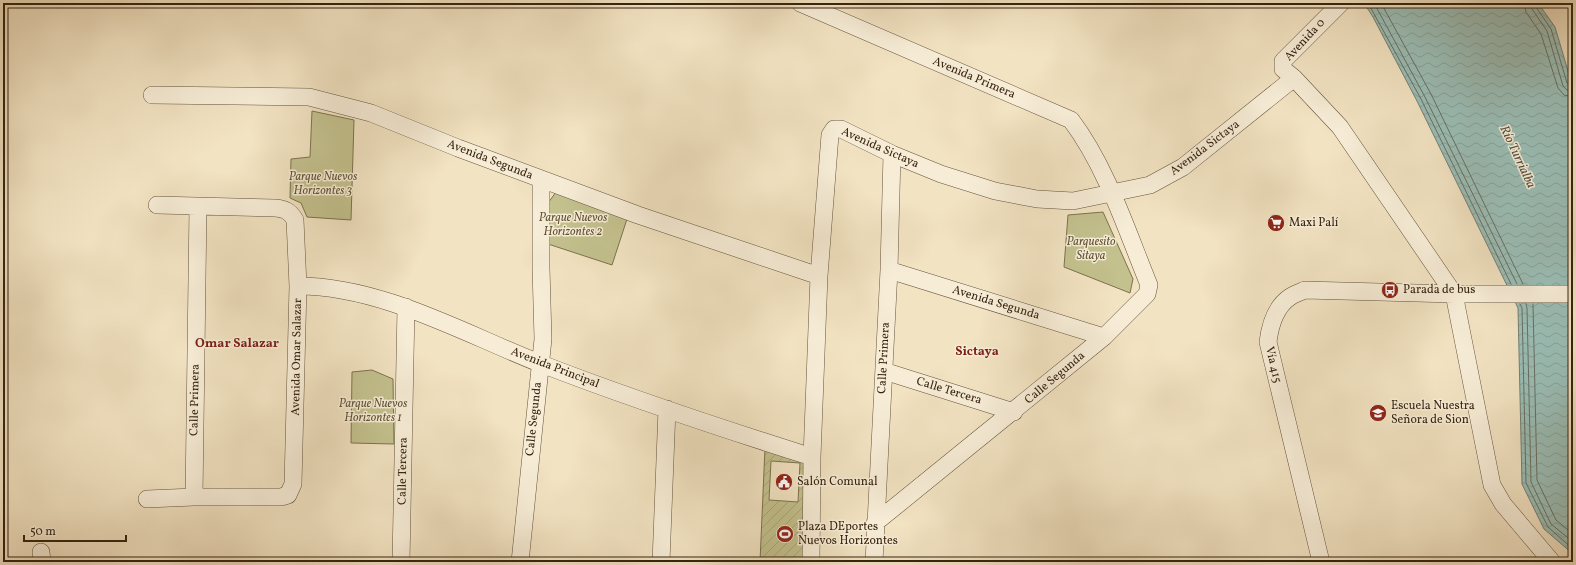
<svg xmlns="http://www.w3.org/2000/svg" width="1576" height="565" font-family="Vollkorn,serif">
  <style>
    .park { fill: #c3c18e; stroke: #7c724f }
    .garden { fill: url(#garden-furrows); stroke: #7c724f; fill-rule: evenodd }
    .water { fill: url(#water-waves); stroke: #738074 }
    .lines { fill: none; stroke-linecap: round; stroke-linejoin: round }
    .shore { stroke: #687063; stroke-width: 1 }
    .minor-casing { stroke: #65533c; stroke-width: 18 }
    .minor { stroke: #f7edd7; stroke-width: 17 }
    .labels { text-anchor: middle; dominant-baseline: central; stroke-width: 3; stroke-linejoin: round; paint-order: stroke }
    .street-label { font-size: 12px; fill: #362310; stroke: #f7edd7 }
    .park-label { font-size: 12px; font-style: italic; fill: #605236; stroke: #f7edd7 }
    .poi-label { font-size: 12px; fill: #362310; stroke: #f7edd7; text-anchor: start }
    .water-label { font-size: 13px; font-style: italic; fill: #545242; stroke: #f7edd7 }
    .neighbourhood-label { font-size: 13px; font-weight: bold; fill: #7a1f14; stroke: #f7edd7 }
  </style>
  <defs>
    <pattern id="garden-furrows" width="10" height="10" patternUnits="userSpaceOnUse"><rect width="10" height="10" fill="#c3c18e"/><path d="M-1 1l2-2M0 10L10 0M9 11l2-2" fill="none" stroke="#a8a679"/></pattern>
    <pattern id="water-waves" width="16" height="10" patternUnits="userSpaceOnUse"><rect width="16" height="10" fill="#9bbeb6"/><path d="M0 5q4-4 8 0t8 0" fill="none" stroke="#86a39b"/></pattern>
  </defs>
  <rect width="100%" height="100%" fill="#f2e3c2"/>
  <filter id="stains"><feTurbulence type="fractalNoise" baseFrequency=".005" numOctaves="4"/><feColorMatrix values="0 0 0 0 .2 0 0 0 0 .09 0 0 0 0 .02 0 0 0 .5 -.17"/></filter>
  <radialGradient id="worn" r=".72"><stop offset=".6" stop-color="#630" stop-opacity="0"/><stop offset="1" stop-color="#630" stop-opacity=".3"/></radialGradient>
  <path class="park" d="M312,111L354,120L351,220L307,217L301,203L290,198L291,159L310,157Z
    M556,192L627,219L612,265L548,244L546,206Z
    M1103,212L1133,279L1130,293L1064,267L1068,215Z
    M372,370L393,379L394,444L351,443L352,372Z"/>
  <path class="garden" d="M765,448L808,461L807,562H760ZM771,461L800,463L798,502L769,500Z"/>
  <path class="water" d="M1364,3H1538L1555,27L1573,88V554L1544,529L1522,484L1518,308L1417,101L1373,17Z"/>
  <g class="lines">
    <path class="shore" d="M1368,3L1421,99L1511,284
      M1374,3L1425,97L1517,284
      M1381,3L1431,94L1523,284
      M1524,3L1526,12L1541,34L1558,88L1564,95L1573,97
      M1530,3L1532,9L1547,31L1563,86L1567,90L1573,91
      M1535,3L1536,7L1551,29L1567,83L1573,86
      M1520,304L1522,308L1526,483L1548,527L1573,549
      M1526,304L1527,308L1531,482L1551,524L1573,542
      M1533,304L1537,480L1556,520L1573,534"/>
    <defs>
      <path id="minor" d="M800,3L1071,120C1106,166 1127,231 1149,285L1147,294L1104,337L875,523
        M1341,3L1283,61V69L1294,78L1340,127L1454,294L1492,485L1503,504L1552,562
        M152,95L309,97L371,113L458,148L638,215L819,276
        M889,270L1104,337
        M298,286C381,286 463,333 539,363C629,398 720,428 812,457
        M884,371L1014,412
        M194,497L198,207
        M147,499L194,497H281L288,495L293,484L298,286L295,220C290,211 285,209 275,208L157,205
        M41,552L42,562
        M401,562L406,307
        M520,562L543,339L541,268V180
        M661,562L667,409
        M811,562L812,457L819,276L830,135L834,129H841L892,154L941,174L995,191L1037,199L1073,201L1150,185L1183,167L1294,78
        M874,562L889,270L892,154
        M1321,562L1268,342C1270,326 1275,307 1290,297C1294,294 1300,292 1305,290L1454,294H1573"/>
    </defs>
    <use href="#minor" class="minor-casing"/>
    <use href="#minor" class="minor"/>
  </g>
  <defs>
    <symbol id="supermarket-disc" viewBox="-11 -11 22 22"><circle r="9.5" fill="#8f2418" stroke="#f7edd7"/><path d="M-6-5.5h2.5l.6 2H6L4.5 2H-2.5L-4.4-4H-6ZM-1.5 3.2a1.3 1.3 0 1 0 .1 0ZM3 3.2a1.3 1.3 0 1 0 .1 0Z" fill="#fff"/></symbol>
    <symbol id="bus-disc" viewBox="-11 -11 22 22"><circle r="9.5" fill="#8f2418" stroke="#f7edd7"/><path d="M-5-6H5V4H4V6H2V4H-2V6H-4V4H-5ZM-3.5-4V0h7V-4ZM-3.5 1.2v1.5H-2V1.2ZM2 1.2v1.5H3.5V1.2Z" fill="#fff"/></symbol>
    <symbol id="school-disc" viewBox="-11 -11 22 22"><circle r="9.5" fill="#8f2418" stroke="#f7edd7"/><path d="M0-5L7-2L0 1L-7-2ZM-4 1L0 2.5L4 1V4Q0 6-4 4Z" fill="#fff"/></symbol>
    <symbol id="civic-disc" viewBox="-11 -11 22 22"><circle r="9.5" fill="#8f2418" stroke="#f7edd7"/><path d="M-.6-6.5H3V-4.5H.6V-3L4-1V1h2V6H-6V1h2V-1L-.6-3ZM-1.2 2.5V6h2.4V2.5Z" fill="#fff"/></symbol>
    <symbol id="stadium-disc" viewBox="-11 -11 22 22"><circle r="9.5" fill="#8f2418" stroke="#f7edd7"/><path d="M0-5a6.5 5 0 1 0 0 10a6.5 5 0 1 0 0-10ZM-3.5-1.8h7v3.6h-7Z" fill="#fff"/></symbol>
  </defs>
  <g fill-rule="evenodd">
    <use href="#supermarket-disc" x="1266" y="213" width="20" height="20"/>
    <use href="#bus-disc" x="1380" y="280" width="20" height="20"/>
    <use href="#school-disc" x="1368" y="403" width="20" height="20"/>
    <use href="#civic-disc" x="774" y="472" width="20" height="20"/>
    <use href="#stadium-disc" x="775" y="524" width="20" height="20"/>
  </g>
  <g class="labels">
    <g class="street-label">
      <text transform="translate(1305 40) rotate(-47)">Avenida 0</text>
      <text transform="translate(974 78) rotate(23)">Avenida Primera</text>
      <text transform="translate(880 148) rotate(24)">Avenida Sictaya</text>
      <text transform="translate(1205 148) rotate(-37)">Avenida Sictaya</text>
      <text transform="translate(490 160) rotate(21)">Avenida Segunda</text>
      <text transform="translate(996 303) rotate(17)">Avenida Segunda</text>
      <text transform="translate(297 357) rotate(-89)">Avenida Omar Salazar</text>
      <text transform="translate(884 358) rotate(-87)">Calle Primera</text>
      <text transform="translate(1273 365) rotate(77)">Vía 415</text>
      <text transform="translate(555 368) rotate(21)">Avenida Principal</text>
      <text transform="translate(1055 378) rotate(-40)">Calle Segunda</text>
      <text transform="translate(949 391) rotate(17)">Calle Tercera</text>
      <text transform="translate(195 400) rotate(-89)">Calle Primera</text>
      <text transform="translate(534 419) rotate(-84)">Calle Segunda</text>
      <text transform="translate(403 471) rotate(-89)">Calle Tercera</text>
    </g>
    <g class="park-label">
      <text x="323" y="177">Parque Nuevos<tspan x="323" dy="14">Horizontes 3</tspan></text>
      <text x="573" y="218">Parque Nuevos<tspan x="573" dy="14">Horizontes 2</tspan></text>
      <text x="1091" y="242">Parquesito<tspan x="1091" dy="14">Sitaya</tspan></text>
      <text x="373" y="404">Parque Nuevos<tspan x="373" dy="14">Horizontes 1</tspan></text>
    </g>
    <g class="poi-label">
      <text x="1289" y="223">Maxi Palí</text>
      <text x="1403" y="290">Parada de bus</text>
      <text x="1391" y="406">Escuela Nuestra<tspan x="1391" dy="14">Señora de Sion</tspan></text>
      <text x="797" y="482">Salón Comunal</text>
      <text x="798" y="527">Plaza DEportes<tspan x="798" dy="14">Nuevos Horizontes</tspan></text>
    </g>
    <g class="water-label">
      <text transform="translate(1517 157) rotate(65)">Río Turrialba</text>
    </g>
    <g class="neighbourhood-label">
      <text x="237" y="344">Omar Salazar</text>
      <text x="977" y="352">Sictaya</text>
    </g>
  </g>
  <rect width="1576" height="565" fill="none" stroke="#f2e3c2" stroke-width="16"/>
  <rect x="4" y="4" width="1568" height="557" fill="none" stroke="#362310" stroke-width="2"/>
  <rect x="8" y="8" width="1560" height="549" fill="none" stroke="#362310"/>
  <path d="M24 535v6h102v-6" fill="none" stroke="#362310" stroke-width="2"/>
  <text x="30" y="535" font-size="12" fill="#362310" stroke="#f7edd7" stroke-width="3" paint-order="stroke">50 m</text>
  <rect width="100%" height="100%" filter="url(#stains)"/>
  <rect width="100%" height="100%" fill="url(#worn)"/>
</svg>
